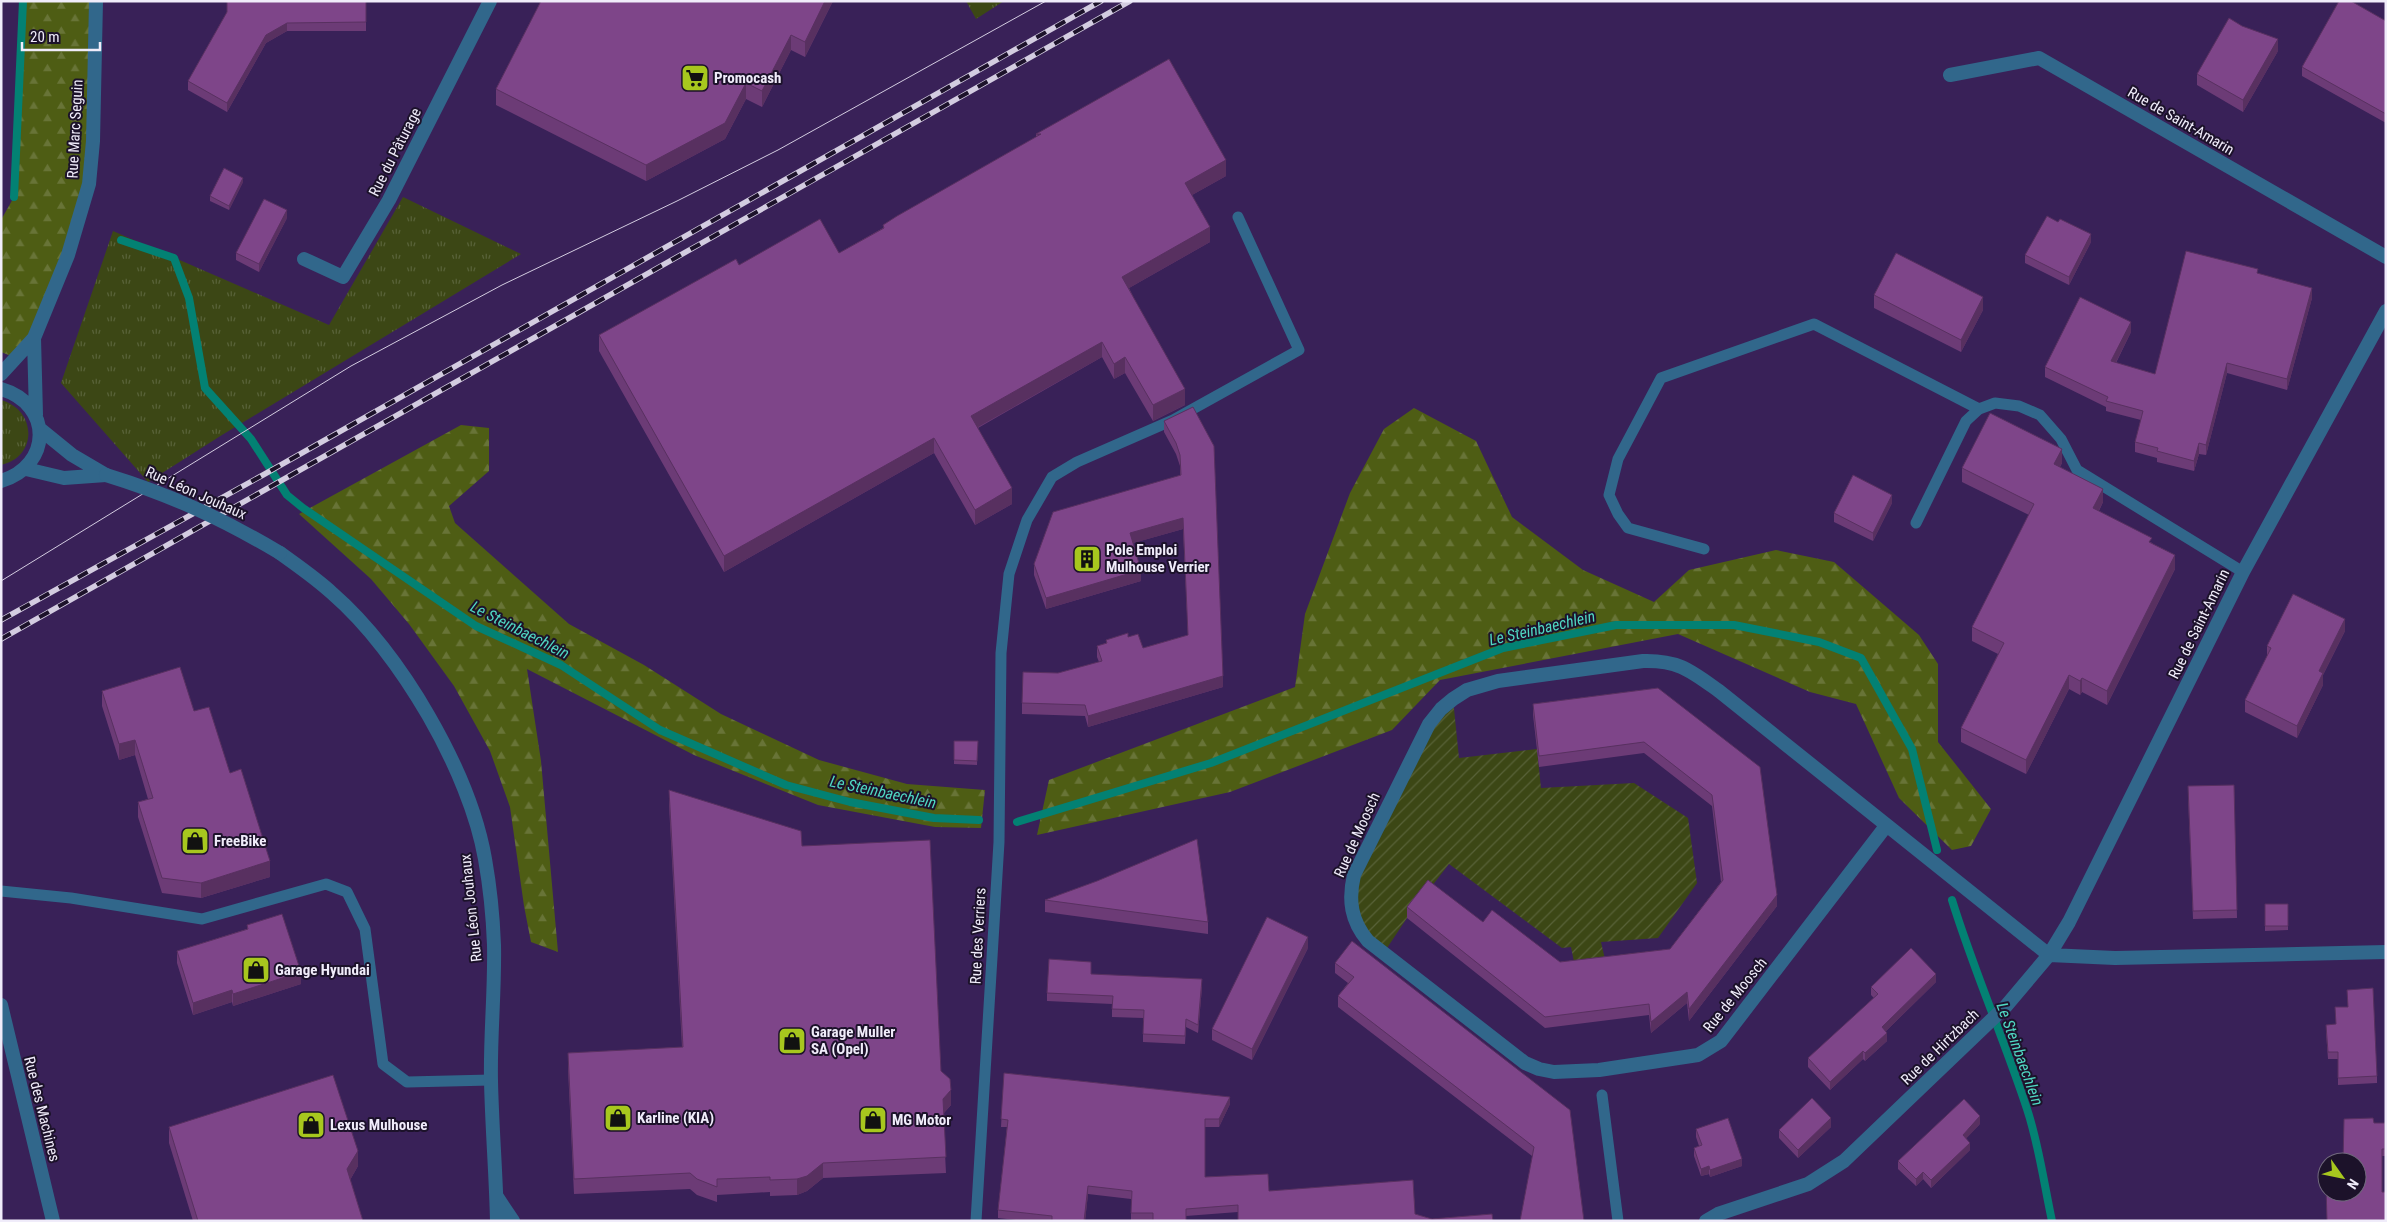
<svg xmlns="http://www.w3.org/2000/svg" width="2387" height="1222" font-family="'Roboto Condensed',sans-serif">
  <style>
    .grass { fill: url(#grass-tufts) }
    .forest { fill: url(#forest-firs) }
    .garden { fill: url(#garden-furrows) }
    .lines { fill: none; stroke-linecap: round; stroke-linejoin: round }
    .stream { stroke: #038173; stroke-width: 8 }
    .service { stroke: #31678b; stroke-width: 11 }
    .minor { stroke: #31678b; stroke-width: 14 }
    .tertiary { stroke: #31678b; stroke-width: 14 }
    .tram { stroke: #d3cce0; stroke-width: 1 }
    .rail-casing { stroke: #d3cce0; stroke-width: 5.5 }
    .rail { stroke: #1c122a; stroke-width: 4; stroke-dasharray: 11; stroke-linecap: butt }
    .tertiary-bridge { stroke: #31678b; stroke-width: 14 }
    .wall { fill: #6c3b76 }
    .shaded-wall { fill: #583060 }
    .building { fill: #7e4589; stroke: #583060 }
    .labels { text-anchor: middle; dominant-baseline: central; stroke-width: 4; stroke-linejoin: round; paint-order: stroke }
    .poi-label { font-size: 15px; font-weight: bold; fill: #f0ecfa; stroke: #1c122a; text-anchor: start }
    .street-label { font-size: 15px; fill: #f0ecfa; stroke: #1c122a }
    .water-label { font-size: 16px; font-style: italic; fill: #50d8c3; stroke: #1c122a }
  </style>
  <defs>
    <pattern id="grass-tufts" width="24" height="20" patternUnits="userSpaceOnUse" patternTransform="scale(1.25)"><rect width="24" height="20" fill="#3c4715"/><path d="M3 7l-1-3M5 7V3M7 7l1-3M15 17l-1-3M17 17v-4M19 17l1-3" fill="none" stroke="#586238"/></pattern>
    <pattern id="forest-firs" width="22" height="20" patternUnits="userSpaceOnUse" patternTransform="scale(1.25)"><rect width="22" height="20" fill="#4e5d14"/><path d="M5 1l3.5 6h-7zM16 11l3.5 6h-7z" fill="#687437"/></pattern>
    <pattern id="garden-furrows" width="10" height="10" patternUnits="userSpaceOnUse" patternTransform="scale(1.25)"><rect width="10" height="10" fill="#3c4715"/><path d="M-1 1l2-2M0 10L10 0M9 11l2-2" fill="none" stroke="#586238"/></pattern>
  </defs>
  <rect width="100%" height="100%" fill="#392158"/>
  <path class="grass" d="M966,1H1004L976,19Z
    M403,197L521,254L222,435L148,482L61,383L113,231L329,325Z
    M1,400C37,410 38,457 1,465Z"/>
  <path class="forest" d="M23,1H96L89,184L34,338L16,358L1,352V220L14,197Z
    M1414,408L1476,441L1512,517L1583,570L1654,602L1689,570L1776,550L1834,562L1919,635L1938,664V742L1991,809L1971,846L1952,850L1899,798L1856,704L1810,692L1678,634L1440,680L1392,730L1230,792L1037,835L1049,780L1295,687L1305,614L1350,493L1384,429Z
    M461,425L489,428V471L449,506L455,523L569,624L644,665L721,714L819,760L907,784L985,790L981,828L935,827L818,805L694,755L527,669L541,761L558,952L531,942L524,906L510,807L490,751L454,686L409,624L371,579L299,514Z"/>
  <path class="garden" d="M1453,699L1459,758L1537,749L1541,788L1634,783L1688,818L1697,883L1658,938L1601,942L1607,968L1576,972L1571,947L1562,948L1449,864L1407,918L1383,954L1357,928L1354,875L1429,724Z"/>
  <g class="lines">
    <path class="stream" d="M14,197L23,1
      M121,240L174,258L189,298L205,388L251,439L287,495L303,508L476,626L561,665L660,730L786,785L850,802L934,818L979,820
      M1017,822L1211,763L1503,648L1616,625H1734L1819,642L1861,658L1912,749L1937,850
      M1952,900C1974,971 2004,1039 2027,1109C2039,1145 2044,1184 2052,1221"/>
    <path class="service" d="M1916,523L1966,421L1979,409L1995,403L2019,406L2040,415L2061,439L2077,470L2243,572
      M1704,549L1628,528L1618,514L1609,495L1618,459L1661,378L1814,324L1979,409
      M1,891L71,898L202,919L326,884L347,892L365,929L383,1064L407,1082L491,1080
      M1602,1095L1618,1221
      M976,1221L999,842L1001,653L1009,574L1027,520L1052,477L1077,462L1173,420L1299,350L1238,217"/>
    <path class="minor" d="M1950,75L2039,58L2386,257
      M304,259L343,277L389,200L490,1
      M1886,826L1721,1041L1698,1055L1599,1070L1554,1072L1539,1069L1525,1063L1368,941C1351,921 1348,900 1354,875L1429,724L1441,709L1453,699L1467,690L1498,681L1643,661C1679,660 1691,671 1719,691L2049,955L2069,922L2243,572L2386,311
      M1,1005L53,1221
      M1706,1221L1718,1214L1808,1184L1844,1161L2006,1006L2049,955L2115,958L2386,952"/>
    <path class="tertiary" d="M34,338L36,415
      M1,374L34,338L68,255L89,184L93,141L96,1
      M1,389C53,404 52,466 1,481
      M40,429L72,455L106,475
      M26,469L64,478L106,475
      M280,553C298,566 317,579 333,594C400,652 470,772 485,859C490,887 493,918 494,945C495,991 490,1036 491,1081C492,1128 496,1174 497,1221
      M497,1197L513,1221"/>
    <path class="tram" d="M1,581L351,366L502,285L677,201L778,150L1046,1"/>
    <defs>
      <path id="rail" d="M1,620L263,475L1101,1
        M1,639L1130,1"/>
    </defs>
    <use href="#rail" class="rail-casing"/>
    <use href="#rail" class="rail"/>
    <path class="tertiary-bridge" d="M106,475C171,495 221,518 280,553"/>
  </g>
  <path class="wall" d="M366,1V31H287L266,43L227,112L188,90V81L227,12Z
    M541,1H833L805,57L791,50L762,107L746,99L725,139L646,181L496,105V89Z
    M2386,21V123L2302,76V67Z
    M2278,51L2243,112L2197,85V74Z
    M1036,134L1226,176L1192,195L1210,242L1129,288L1185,405L1153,421L1125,373L1114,379L1102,357L978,428L1012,504L975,525L934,453L724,572L599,351V335L739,265L839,253L883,228V225L1036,137Z
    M243,182L229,210L210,201V196Z
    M287,218L259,272L236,260V253Z
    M2091,242L2069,285L2025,263V255Z
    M2258,273L2312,298L2287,390L2227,373L2206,455L2199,454L2194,471L2157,462V458L2135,452V442L2141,420L2106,411V407L2045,377V367L2131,332L2116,363L2155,374Z
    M1874,295L1983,310L1961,352L1874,308Z
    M1193,407L1223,687L1088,727L1085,716L1022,714V703L1058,673L1099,662L1097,657V646L1106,643V640L1128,637L1143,648L1188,635L1183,529L1133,543L1141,581L1046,609L1034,575V564L1180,475V466L1176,454L1164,432V421Z
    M2062,463L2060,467L2103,502L2099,511L2152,543L2175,569L2107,705L2082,692L2080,695L2069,689L2026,774L1961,742V728L1998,654L1972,641V627L2029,515L1962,482V468Z
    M1892,503L1873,541L1834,522V513Z
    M2345,631L2323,675V685L2297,738L2245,712V700L2267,657V646Z
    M1658,688L1777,906L1689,1021L1687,1003L1651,1033L1649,1015L1545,1028L1407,918V907L1483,922L1560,962L1670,949L1721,882L1712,806L1644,753L1539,767L1533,715V704Z
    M102,691L194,711L230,773L270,877L201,898L162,893L138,817V802L148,799L135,755L119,760L102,706Z
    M954,741H978L977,765L954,764Z
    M2234,785L2237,918L2193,919L2188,795Z
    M669,790L802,846L941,1071L951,1105L943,1114L946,1173L823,1178L807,1191L797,1195L770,1196V1192L717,1195V1202L697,1195L690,1189L574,1194L568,1069V1053L682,1047L669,805Z
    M1097,881L1208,922V934L1045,912V900Z
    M2265,904H2288V930L2265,931Z
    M247,925L301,984L233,1006L232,1002L193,1015L177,963V951L247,929Z
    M1308,948L1252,1060L1212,1040V1029Z
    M1335,963L1570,1110L1532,1156L1338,1007V996L1348,983L1335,973Z
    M1091,974L1202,987L1198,1033L1186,1027L1185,1044L1143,1042V1018L1112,1017V1004L1047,1001V993Z
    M1936,982L1886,1031L1887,1041L1865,1061L1863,1059L1830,1090L1808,1067V1058L1874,998L1871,995V987Z
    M2326,1032L2377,1076V1083L2338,1085V1059H2328Z
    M1004,1073L1230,1097V1104L1219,1127H1205V1177L1268,1174L1269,1191L1413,1180L1415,1214L1432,1219L1492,1214L1493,1221H1238V1212L1186,1216V1221H1131V1199L1088,1194L1085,1221H1024L998,1218V1210L1007,1127H1001Z
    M2374,1123H2385V1156H2382V1192L2386,1221L2357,1192Z
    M1980,1124L1966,1138L1970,1150L1931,1188L1923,1179L1916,1186L1898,1169V1161Z
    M169,1127L358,1166L350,1180L363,1221H193L169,1143Z
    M1831,1127L1798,1158L1779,1138V1130Z
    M1696,1129L1742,1166L1710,1177L1709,1174L1701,1176L1694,1156V1148L1699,1146L1696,1137Z"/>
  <path class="shaded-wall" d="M825,1H833L805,57V42Z
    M287,23V31L266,43L227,112V103L266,35Z
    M791,35V50L762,107V91Z
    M2278,39V51L2243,112V100Z
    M746,83V99L725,139L646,181V165Z
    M1226,160V176L1185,199V183Z
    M243,178V182L229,210V206Z
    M287,210V218L259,272V264Z
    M1210,227V242L1122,292V277Z
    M2091,234V242L2069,285V277Z
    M2312,288V298L2287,390V379Z
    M1983,297V310L1961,352V340Z
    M2131,322V332L2111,372V361Z
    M1102,342V357L971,431V416Z
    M1125,357V373L1114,379V364Z
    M2227,363V373L2206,455V445Z
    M1185,389V405L1153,421V405Z
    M934,438V453L724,572V556Z
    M2199,443V454L2194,471V461Z
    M2062,449V463L2054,478V464Z
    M1012,488V504L975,525V510Z
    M2103,489V502L2093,522V508Z
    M1892,495V503L1873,541V533Z
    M1183,518V529L1130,544V533Z
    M2175,555V569L2107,705V691Z
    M1141,570V581L1046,609V598Z
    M2345,619V631L2323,675V685L2297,738V726L2319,671Z
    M2069,675V689L2026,774V760Z
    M1223,676V687L1088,727V716Z
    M2082,678V692L2080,695V681Z
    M135,740V755L119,760V744Z
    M270,861V877L201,898V883Z
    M1777,895V906L1689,1021V1009Z
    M1308,937V948L1252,1060V1049Z
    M301,972V984L233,1006V994Z
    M1936,974V982L1882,1035V1027Z
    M1202,979V987L1198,1033V1025Z
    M232,990V1002L193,1015V1003Z
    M1687,992V1003L1651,1033V1022Z
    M1887,1033V1041L1865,1061V1053Z
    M1863,1051V1059L1830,1090V1082Z
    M951,1090V1105L943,1114V1099Z
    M1230,1097V1104L1219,1127V1119Z
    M1980,1116V1124L1963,1142V1135Z
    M1831,1118V1127L1798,1158V1150Z
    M1970,1143V1150L1931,1188V1180Z
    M358,1151V1166L347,1185V1169Z
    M1742,1159V1166L1710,1177V1170Z
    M823,1163V1178L807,1191L797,1195V1179Z
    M1709,1166V1174L1701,1176V1169Z
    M1923,1172V1179L1916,1186V1179Z
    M1088,1186V1194L1085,1221H1084Z"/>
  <path class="building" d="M227,1H366V22L287,23L266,35L227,103L188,81L227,12Z
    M541,1H825L805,42L791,35L762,91L746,83L725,123L646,165L496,89Z
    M2339,1H2351L2386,21V114L2302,67Z
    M2229,18L2242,26L2278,39L2243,100L2197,74Z
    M1169,59L1226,160L1185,183L1210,227L1122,277L1185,389L1153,405L1125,357L1114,364L1102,342L971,416L1012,488L975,510L934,438L724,556L599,335L736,259L739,265L820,219L839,253L884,228L883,225L897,216L1041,134H1036Z
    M224,168L243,178L229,206L210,196Z
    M264,199L287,210L259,264L236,253Z
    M2047,216L2058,222L2060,219L2091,234L2069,277L2025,255Z
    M2186,251L2258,269L2257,273L2312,288L2287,379L2227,363L2206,445L2199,443L2194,461L2157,451L2158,448L2135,442L2143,411L2106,401L2108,397L2045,367L2080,297L2131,322L2111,361L2155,374Z
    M1896,253L1983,297L1961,340L1874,295Z
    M1193,407L1214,446L1223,676L1088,716L1085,705L1022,703L1023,672L1058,673L1102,661L1097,646L1107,643L1106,640L1128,633V637L1138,634L1143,648L1188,635L1183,518L1130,533L1141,570L1046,598L1034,564L1053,512L1181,475L1180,455L1176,443L1164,421Z
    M1990,413L2062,449L2054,464L2103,489L2093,508L2152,538L2149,542L2175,555L2107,691L2082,678L2080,681L2069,675L2026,760L1961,728L2004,643L1972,627L2034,504L1962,468Z
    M1853,475L1892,495L1873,533L1834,513Z
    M2293,594L2345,619L2319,671L2323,673L2297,726L2245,700L2271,648L2267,646Z
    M180,667L194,711L209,707L230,773L241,769L270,861L201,883L162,878L138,802L153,798L135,740L119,744L102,691Z
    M1658,688L1760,767L1777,895L1689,1009L1687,992L1651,1022L1649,1004L1545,1017L1407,907L1428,880L1483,922L1492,910L1560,962L1670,949L1723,880L1712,795L1644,742L1539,756L1533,704Z
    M954,741H978L977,761L954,760Z
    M2234,785L2237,910L2193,911L2188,786Z
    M669,790L801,831L802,846L930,840L941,1071L950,1079L951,1090L943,1099L946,1157L823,1163L807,1176L797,1179L770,1180V1177L717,1179V1187L697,1179L690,1173L574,1179L568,1053L683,1047Z
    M1197,839L1208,922L1045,900L1097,881Z
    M2265,904H2288V926H2265Z
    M282,914L301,972L233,994L232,990L193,1003L177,951L248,929L247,925Z
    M1267,917L1308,937L1252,1049L1212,1029Z
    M1352,941L1570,1110L1584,1221H1520L1534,1147L1338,996L1354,977L1335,963Z
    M1911,948L1936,974L1882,1027L1887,1033L1865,1053L1863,1051L1830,1082L1808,1058L1878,994L1871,987Z
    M1049,959L1091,962V974L1202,979L1198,1025L1186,1019L1185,1036L1143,1034L1144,1010L1112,1009L1113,996L1047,993Z
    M2373,988L2377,1076L2338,1078V1052H2328L2326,1025L2336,1024L2335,1007H2348L2347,990Z
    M1004,1073L1230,1097L1219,1119H1205V1177L1268,1174L1269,1191L1413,1180L1415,1214L1432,1219L1492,1214L1493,1221H1238V1205L1186,1209V1221H1153V1213H1131L1132,1191L1088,1186L1084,1221H1052V1216L998,1210L1008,1120L1001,1119Z
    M333,1075L358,1151L347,1169L363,1221H198L169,1127Z
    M1812,1098L1831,1118L1798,1150L1779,1130Z
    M1964,1099L1980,1116L1963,1135L1970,1143L1931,1180L1923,1172L1916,1179L1898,1161Z
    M1728,1118L1742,1159L1710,1170L1709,1166L1701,1169L1694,1148L1702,1145L1696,1129Z
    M2373,1118L2374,1123H2385V1149H2382V1192H2386V1221H2327L2326,1186H2327V1192H2357V1162H2343L2344,1119Z"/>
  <defs>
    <symbol id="supermarket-square" viewBox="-11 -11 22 22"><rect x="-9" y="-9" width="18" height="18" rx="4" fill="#a7c71e" stroke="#1c122a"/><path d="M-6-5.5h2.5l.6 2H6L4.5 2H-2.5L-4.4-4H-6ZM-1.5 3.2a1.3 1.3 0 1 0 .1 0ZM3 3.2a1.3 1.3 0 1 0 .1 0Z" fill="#111"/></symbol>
    <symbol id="building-square" viewBox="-11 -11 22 22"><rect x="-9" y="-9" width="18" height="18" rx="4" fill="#a7c71e" stroke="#1c122a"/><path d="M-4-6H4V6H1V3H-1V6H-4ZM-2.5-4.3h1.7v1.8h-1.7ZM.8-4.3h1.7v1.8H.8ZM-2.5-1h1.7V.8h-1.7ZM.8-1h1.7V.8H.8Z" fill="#111"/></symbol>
    <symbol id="shop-square" viewBox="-11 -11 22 22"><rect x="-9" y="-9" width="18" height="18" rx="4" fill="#a7c71e" stroke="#1c122a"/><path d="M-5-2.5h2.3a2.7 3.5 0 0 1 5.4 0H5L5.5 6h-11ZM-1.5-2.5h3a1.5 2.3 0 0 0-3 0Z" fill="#111"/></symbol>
  </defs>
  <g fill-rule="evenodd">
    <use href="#supermarket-square" x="679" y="62" width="32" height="32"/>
    <use href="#building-square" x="1071" y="543" width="32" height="32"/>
    <use href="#shop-square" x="179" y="825" width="32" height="32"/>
    <use href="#shop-square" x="240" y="954" width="32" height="32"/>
    <use href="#shop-square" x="776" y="1025" width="32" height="32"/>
    <use href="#shop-square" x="602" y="1102" width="32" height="32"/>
    <use href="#shop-square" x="857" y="1104" width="32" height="32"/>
    <use href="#shop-square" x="295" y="1109" width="32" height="32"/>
  </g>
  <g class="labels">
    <g class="poi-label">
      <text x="714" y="78">Promocash</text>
      <text x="1106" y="550">Pole Emploi<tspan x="1106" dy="17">Mulhouse Verrier</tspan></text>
      <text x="214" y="841">FreeBike</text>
      <text x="275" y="970">Garage Hyundai</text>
      <text x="811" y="1032">Garage Muller<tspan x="811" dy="17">SA (Opel)</tspan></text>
      <text x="637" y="1118">Karline (KIA)</text>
      <text x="892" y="1120">MG Motor</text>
      <text x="330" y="1125">Lexus Mulhouse</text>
    </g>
    <g class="street-label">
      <text transform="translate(2181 121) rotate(30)">Rue de Saint-Amarin</text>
      <text transform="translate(75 129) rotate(-87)">Rue Marc Seguin</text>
      <text transform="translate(395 152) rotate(-63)">Rue du Pâturage</text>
      <text transform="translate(196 493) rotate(24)">Rue Léon Jouhaux</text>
      <text transform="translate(2199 624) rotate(-64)">Rue de Saint-Amarin</text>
      <text transform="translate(1357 835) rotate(-66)">Rue de Moosch</text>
      <text transform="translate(471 908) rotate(-96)">Rue Léon Jouhaux</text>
      <text transform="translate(978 936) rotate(-87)">Rue des Verriers</text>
      <text transform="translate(1735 995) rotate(-51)">Rue de Moosch</text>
      <text transform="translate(1940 1047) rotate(-44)">Rue de Hirtzbach</text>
      <text transform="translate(42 1109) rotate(76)">Rue des Machines</text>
    </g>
    <g class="water-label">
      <text transform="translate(1542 628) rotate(-13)">Le Steinbaechlein</text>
      <text transform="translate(520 630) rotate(27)">Le Steinbaechlein</text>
      <text transform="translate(883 792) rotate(12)">Le Steinbaechlein</text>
      <text transform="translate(2020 1054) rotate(70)">Le Steinbaechlein</text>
    </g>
  </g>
  <rect width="2387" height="1222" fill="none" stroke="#f0ecfa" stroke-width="5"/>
  <g transform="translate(2342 1177) rotate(123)"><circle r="24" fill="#1c122a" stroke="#71697d"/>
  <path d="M0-4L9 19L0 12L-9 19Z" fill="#a7c71e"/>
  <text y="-8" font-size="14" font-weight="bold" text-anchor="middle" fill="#f0ecfa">N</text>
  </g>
  <path d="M22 42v8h78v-8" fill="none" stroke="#f0ecfa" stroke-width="2.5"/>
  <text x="30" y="42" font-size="15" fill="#f0ecfa" stroke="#1c122a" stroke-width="4" paint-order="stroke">20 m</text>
</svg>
